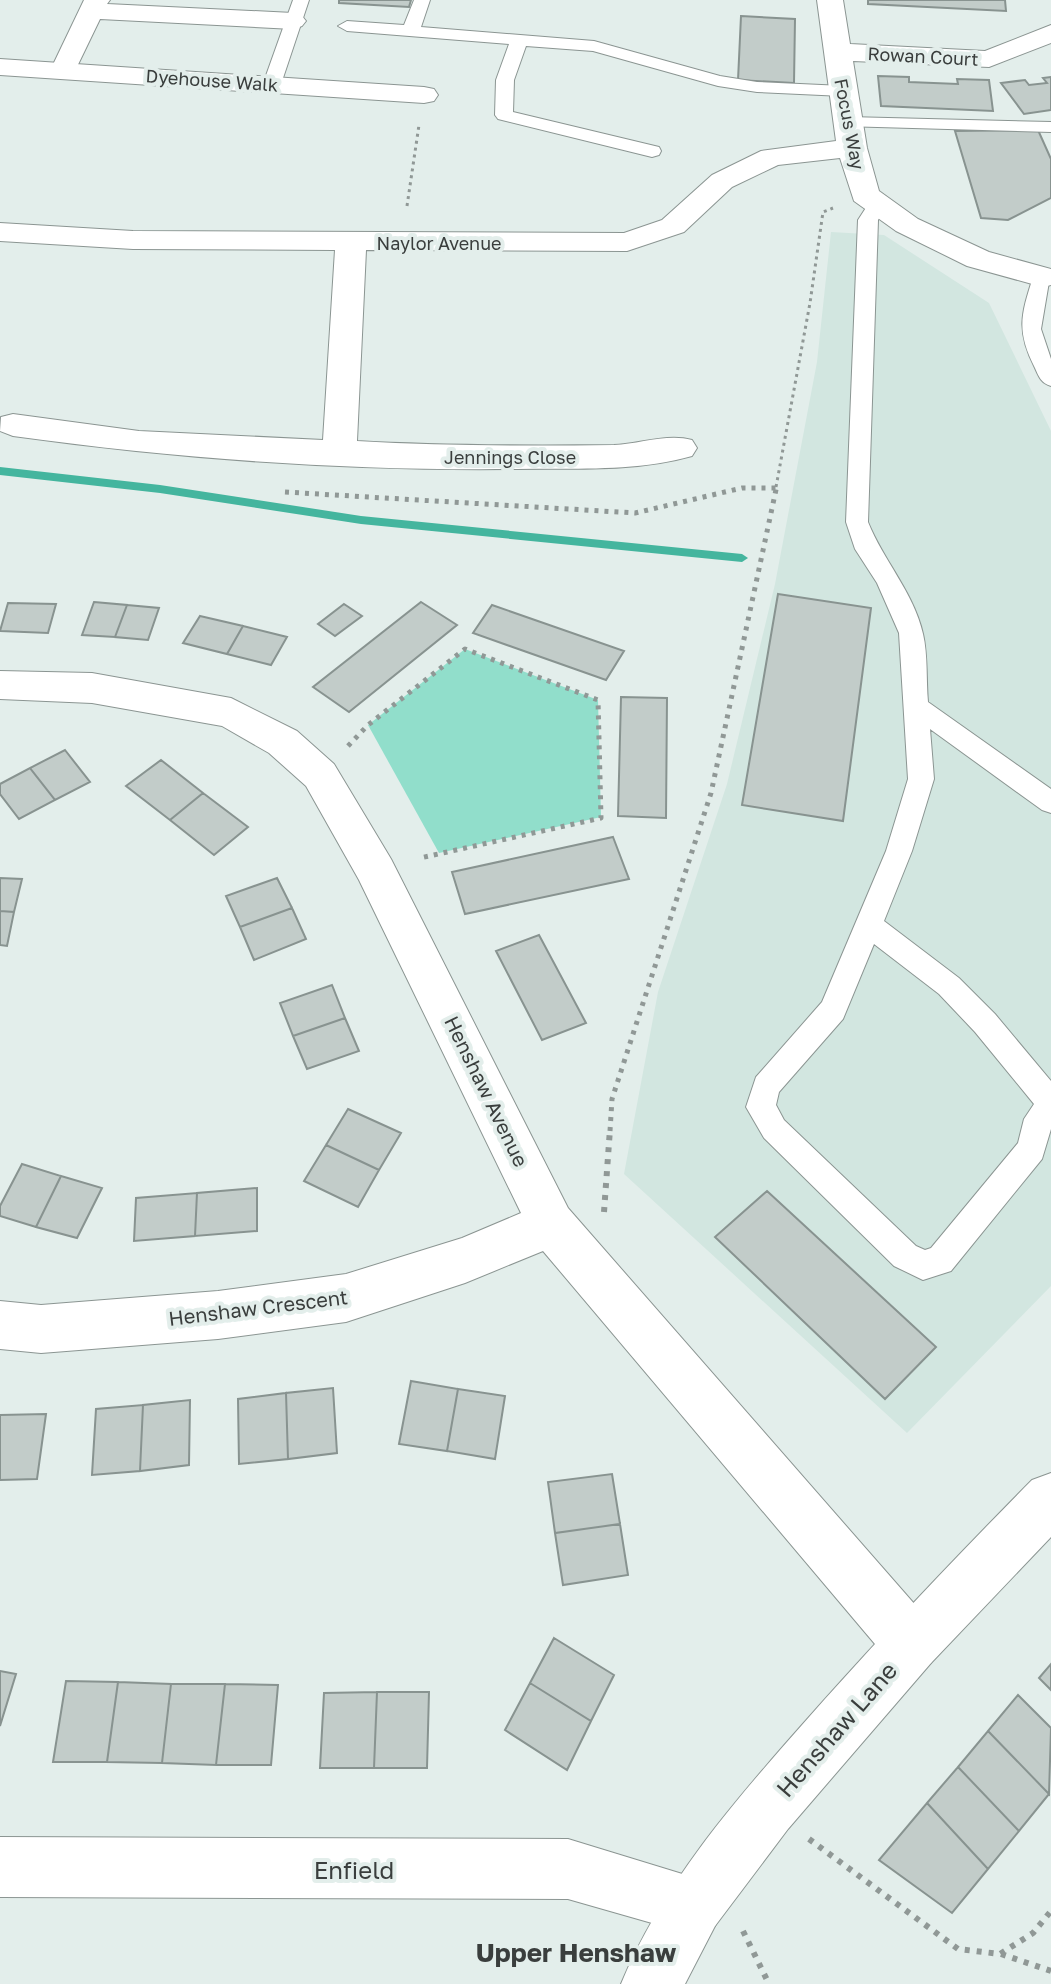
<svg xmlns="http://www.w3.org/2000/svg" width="1051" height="1984" font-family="'Golos Text',sans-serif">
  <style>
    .built { fill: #d2e6e0 }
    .green { fill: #91decb }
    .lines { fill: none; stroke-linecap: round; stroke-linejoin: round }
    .stream { fill: #44b59e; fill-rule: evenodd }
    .building { fill: #c2ccc9; stroke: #889390; stroke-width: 2 }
    .service-casing { stroke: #8b9592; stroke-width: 2 }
    .pedestrian-casing { stroke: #8b9592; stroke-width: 2 }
    .minor-casing { stroke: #8b9592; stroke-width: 2 }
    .tertiary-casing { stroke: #8b9592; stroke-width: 2 }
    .path-far2 { stroke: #909896; stroke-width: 3; stroke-dasharray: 3 4; stroke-linecap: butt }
    .path-far1 { stroke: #909896; stroke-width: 5; stroke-dasharray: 4 6; stroke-linecap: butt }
    .path { stroke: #909896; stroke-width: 6; stroke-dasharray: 5 7; stroke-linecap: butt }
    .service { fill: #fff; fill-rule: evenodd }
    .pedestrian { fill: #fff; fill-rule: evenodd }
    .minor { fill: #fff; fill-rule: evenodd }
    .tertiary { fill: #fff; fill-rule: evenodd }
    .labels { text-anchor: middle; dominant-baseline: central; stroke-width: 8; stroke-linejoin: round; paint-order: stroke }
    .far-street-label { font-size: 18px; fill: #3a3e3d; stroke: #e3eeeb }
    .street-label { font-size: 20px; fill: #3a3e3d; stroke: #e3eeeb }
    .near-street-label { font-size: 24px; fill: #3a3e3d; stroke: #e3eeeb }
    .near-neighbourhood-label { font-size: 26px; font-weight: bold; fill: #3a3e3d; stroke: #e3eeeb }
  </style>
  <rect width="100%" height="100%" fill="#e3eeeb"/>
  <path class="built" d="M831,232L884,235L989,303L1051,431V1286L907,1433L624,1174L658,992L727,784L775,584L817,362Z"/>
  <path class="green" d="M465,649L598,700L601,817L439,853L368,725Z"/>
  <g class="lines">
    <path class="stream" d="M0,467L160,485L361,516L742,554L748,558L742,562L361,524L160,493L0,475Z"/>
  </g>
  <path class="building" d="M339,0H411L409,7L339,3Z
    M868,0H1005L1006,11L868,4Z
    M741,16L795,19L794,83L738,80Z
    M878,76L909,77V82L958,84L957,79L989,80L993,111L881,106Z
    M1051,77V110L1024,114L1001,83L1025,80L1029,85L1047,83L1043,78Z
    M1038,130L1051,159V198L1008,220L981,218L955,131Z
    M778,594L871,608L843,821L742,805Z
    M94,602L127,605L115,637L82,635Z
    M421,602L457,625L349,712L313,687Z
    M8,603L56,604L48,633L0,631Z
    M344,604L362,616L335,636L318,624Z
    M127,605L159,608L148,640L115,637Z
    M492,605L624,651L606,680L473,633Z
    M200,616L243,626L227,654L183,643Z
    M243,626L287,637L271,665L227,654Z
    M621,697L667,698L666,818L618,816Z
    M65,750L90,782L55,800L30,768Z
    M161,760L203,793L170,820L126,786Z
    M30,768L55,800L19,819L0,794V784Z
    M203,793L248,827L214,855L170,820Z
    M613,837L629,879L465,914L452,872Z
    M0,878L22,879L14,912L0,911Z
    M277,878L292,908L240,927L226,896Z
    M292,908L306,939L254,960L240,927Z
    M0,911L14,912L7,946L0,945Z
    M539,935L586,1023L542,1040L496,951Z
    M332,985L345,1018L293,1036L280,1003Z
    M345,1018L359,1051L307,1069L293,1036Z
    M348,1109L401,1133L379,1170L326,1145Z
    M326,1145L379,1170L358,1207L304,1181Z
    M22,1164L61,1176L36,1227L0,1216V1206Z
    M61,1176L102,1188L77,1238L36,1227Z
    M257,1188V1231L195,1236L197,1193Z
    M767,1191L936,1347L885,1399L715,1237Z
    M197,1193L195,1236L134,1241L136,1198Z
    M411,1381L458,1389L447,1451L399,1444Z
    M333,1388L337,1453L288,1459L286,1393Z
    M458,1389L505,1396L495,1459L447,1451Z
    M286,1393L288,1459L239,1464L238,1399Z
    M190,1400L189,1465L140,1471L143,1405Z
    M143,1405L140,1471L92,1475L96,1409Z
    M46,1414L37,1479L0,1480V1415Z
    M612,1474L620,1524L555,1533L548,1482Z
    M620,1524L628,1575L563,1585L555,1533Z
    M554,1638L614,1675L591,1721L530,1683Z
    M1051,1664V1690L1039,1678Z
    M0,1671L16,1674L0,1726Z
    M66,1681L118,1682L107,1762H53Z
    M118,1682L171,1684L162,1763L107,1762Z
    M530,1683L591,1721L567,1770L505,1730Z
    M171,1684H225L216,1765L162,1763Z
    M225,1684L278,1685L271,1765H216Z
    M377,1692L374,1768H320L324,1693Z
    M377,1692H429L427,1768H374Z
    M1018,1695L1051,1728L1049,1794L988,1731Z
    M988,1731L1049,1794L1019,1831L958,1767Z
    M958,1767L1019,1831L988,1869L927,1803Z
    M927,1803L988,1869L952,1913L879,1860Z"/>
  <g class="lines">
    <defs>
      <path id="service" d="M293,0H309L281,84L278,88H266L263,84Z
        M414,0H430L421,27L594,41L720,76L757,82L843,86L852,91L843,96L757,92L718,86L593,51L526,46L514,80L513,112L659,147L661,151L659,155L652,157L498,119L495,115L496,80L509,44L347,31L338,26L347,21L404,25Z
        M848,117L1051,122V132L842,126L839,122Z
        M878,198L888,204L878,220L868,522C883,560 914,593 923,634C928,655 926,680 928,702L1051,789V813L1042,810L930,729L934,779L912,851L884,921L959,978L995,1014L1051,1081V1129L1042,1159L951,1271L923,1280L894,1266L764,1138L746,1107L756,1077L822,1002L886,851L908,779L899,633L877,583L855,549L846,522L858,220L871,200ZM874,944L939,994L975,1032L1034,1104L1024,1119L1018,1143L931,1248L925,1250L916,1246L784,1120L776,1105L779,1092L843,1019Z
        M1051,270L1041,329L1051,359V386C1041,383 1039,377 1035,368C1016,331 1021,315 1033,277L1036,273Z"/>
      <path id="pedestrian" d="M84,0H110L107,4L293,13L302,16L306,21L302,26L293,29L100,19L72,77H54L50,71Z"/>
      <path id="minor" d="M817,0H843L850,44L985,51L1051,25V43L989,67L853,61L867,148L879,191L918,219L989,252L1051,269V285L1043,287L967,266L896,231L854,201L840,158L778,165L732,187L684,232L627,251L366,250L357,441C443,446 528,446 614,445C639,444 668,433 692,440L697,448L692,456C635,472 575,468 517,469C350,471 178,459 13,436L0,431L1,417L13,414L139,431L323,440L335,250L133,249L0,241V223L133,231L624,233L662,220L712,175L761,151L836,141Z
        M0,59L424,87L434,89L438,95L434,101L424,103L0,75Z
        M0,671L92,673L231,698L297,731L334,764L391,859L568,1208L931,1623L939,1643L931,1663L911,1671L891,1663L543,1251L465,1283L346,1322L218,1339L41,1353L0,1349V1301L41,1305L218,1291L346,1274L462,1238L521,1213L359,880L306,786L269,753L222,726L92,703L0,699Z
        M0,1837L568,1839L715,1884L724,1905L715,1926L694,1935L568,1899L0,1897Z"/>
      <path id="tertiary" d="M1051,1473V1537L931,1663L788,1829L715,1926L685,1984H621C662,1885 732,1804 802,1725C876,1641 953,1560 1032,1480Z"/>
    </defs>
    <use href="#service" class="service-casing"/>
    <use href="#pedestrian" class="pedestrian-casing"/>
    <use href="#minor" class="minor-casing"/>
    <use href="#tertiary" class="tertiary-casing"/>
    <path class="path-far2" d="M407,206L419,125
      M776,487L810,303L823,212L833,208"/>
    <path class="path-far1" d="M285,492L635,513L742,488H776
      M348,746L368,725L465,649L598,700L601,818L420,858
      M610,1131L612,1099L711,793L777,485"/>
    <path class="path" d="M604,1212L610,1129
      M809,1839L958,1949L1000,1954L1033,1933L1051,1911
      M743,1931L769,1984
      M1001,1954L1051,1971"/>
    <use href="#service" class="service"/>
    <use href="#pedestrian" class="pedestrian"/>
    <use href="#minor" class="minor"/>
    <use href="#tertiary" class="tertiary"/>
  </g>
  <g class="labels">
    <g class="far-street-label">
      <text transform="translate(923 56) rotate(3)">Rowan Court</text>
      <text transform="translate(212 80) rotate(4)">Dyehouse Walk</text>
      <text transform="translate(850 124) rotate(79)">Focus Way</text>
      <text x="439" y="243">Naylor Avenue</text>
      <text x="510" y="457">Jennings Close</text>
    </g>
    <g class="street-label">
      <text transform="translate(487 1091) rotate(64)">Henshaw Avenue</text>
      <text transform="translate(258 1307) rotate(-7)">Henshaw Crescent</text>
    </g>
    <g class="near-street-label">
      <text transform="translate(836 1729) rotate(-49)">Henshaw Lane</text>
      <text x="354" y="1869">Enfield</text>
    </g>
    <g class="near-neighbourhood-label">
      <text x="576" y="1952">Upper Henshaw</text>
    </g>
  </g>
</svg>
